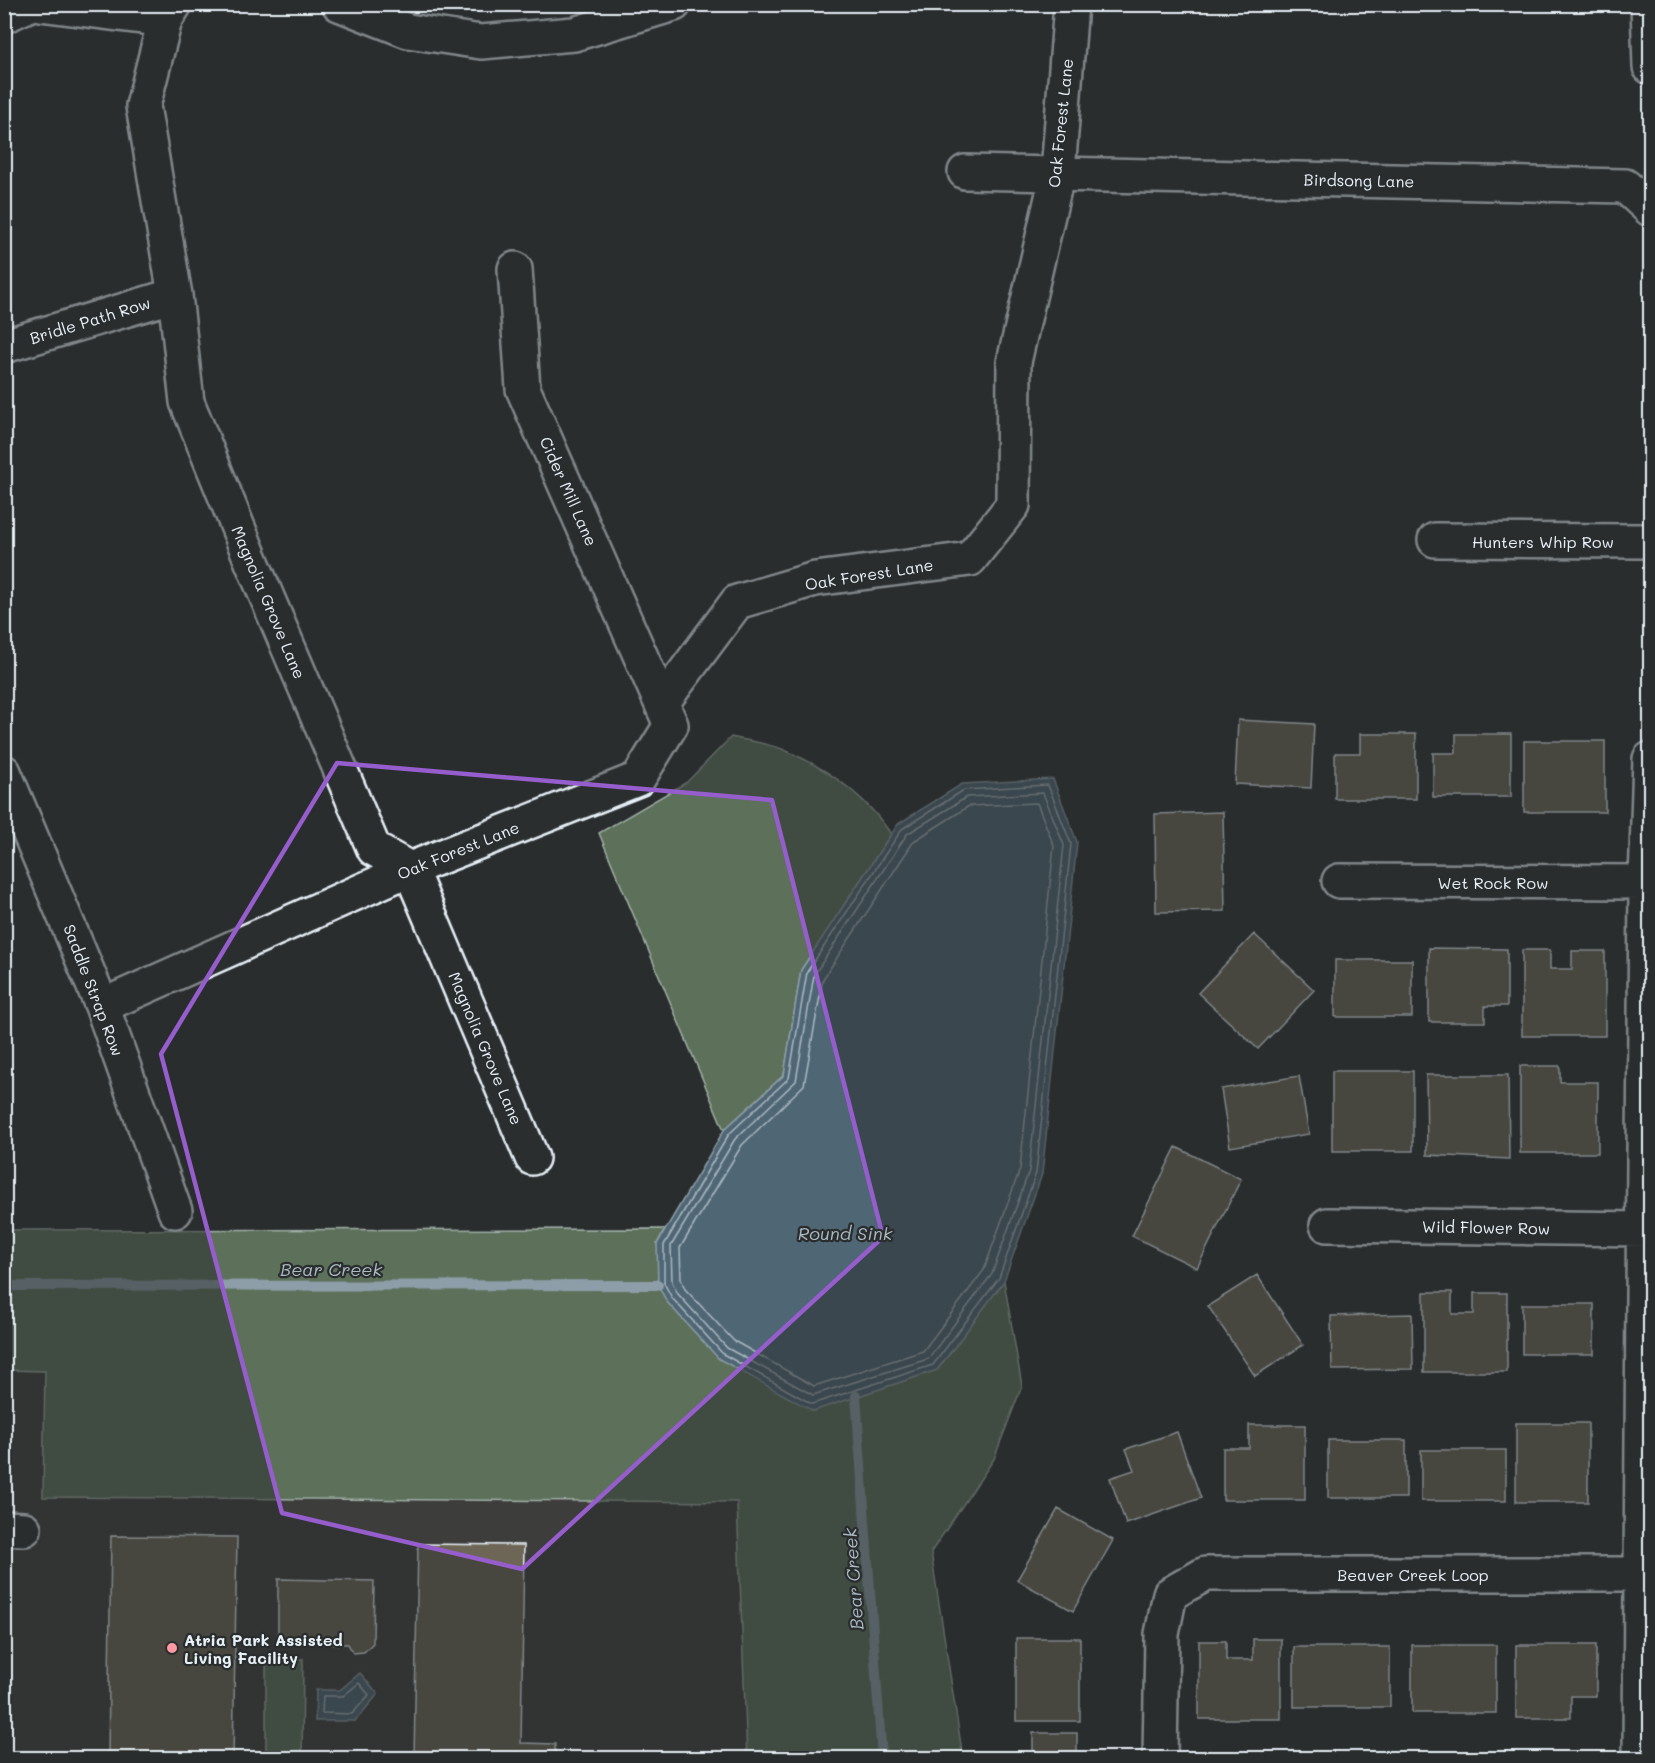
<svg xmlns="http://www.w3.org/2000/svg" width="1655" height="1763" font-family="Mali,sans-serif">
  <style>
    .built { fill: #3e3e3a }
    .green { fill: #5c705a; stroke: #a2b0a9; stroke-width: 1.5 }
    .water { fill: #506674; stroke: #8d9ea9; stroke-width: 1.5 }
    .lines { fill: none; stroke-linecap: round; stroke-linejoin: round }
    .shore { stroke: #abb9c3; stroke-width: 1.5 }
    .stream { stroke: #8d9ea9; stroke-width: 10 }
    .building { fill: #6d6656; stroke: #e8f1f8; stroke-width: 1.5 }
    .minor-casing { stroke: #e8f1f8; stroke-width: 38 }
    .minor { stroke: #2a2d2e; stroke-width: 33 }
    .marked { fill: none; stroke: #965dcd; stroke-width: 4.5; stroke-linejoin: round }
    .poi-dot { fill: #ff9aa2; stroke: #2a2d2e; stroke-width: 2 }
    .labels { text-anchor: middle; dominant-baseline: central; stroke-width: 4.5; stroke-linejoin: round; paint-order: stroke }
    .street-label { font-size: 16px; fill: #e8f1f8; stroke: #2a2d2e }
    .poi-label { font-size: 16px; font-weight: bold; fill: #e8f1f8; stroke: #2a2d2e; text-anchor: start }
    .water-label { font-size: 18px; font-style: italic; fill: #abb9c3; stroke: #2a2d2e }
  </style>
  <rect width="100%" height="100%" fill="#2a2d2e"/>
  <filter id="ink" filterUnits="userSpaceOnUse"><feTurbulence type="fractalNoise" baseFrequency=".0167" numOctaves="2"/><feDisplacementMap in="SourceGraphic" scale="12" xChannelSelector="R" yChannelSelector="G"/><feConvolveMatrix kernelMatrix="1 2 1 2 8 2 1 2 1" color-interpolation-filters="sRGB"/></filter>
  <g filter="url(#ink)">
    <path class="built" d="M5,1370H45L43,1497L738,1502L747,1758H5Z"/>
    <path class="green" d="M731,737C748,741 766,743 782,749C825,767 865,795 891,834L801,970L784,1075L724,1130L599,833L687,782Z
      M665,1229L657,1244L813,1411L937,1370L1004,1281L1022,1386L994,1459L931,1552L963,1758H747L737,1502L43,1497L45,1371L5,1370V1230Z
      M266,1659H303L302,1758H266Z"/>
    <path class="water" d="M1053,779L1077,842L1042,1174L1004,1281L937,1370L813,1411L719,1359L667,1302L658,1285L657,1244L724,1130L784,1075L801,970L898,824L962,784Z
      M360,1673L378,1694L355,1721H315L316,1690H340Z"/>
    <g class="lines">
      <path class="shore" d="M1048,785L1071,844L1036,1173L999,1278L933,1365L812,1404L723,1354L672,1298L664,1283V1245L729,1134L789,1078L807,972L902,829L964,790Z
        M1043,793L1064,845L1029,1171L992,1274L928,1359L813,1395L727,1348L678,1294L672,1282L671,1246L735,1139L796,1081L814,975L907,834L967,797Z
        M1037,803L1054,846L1020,1169L984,1270L923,1351L814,1386L734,1341L685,1289L681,1279L680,1248L742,1145L804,1085L823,979L914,841L969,806Z
        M359,1683L369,1695L352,1714L322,1713L323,1696H343Z"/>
      <path class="stream" d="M4,1286L658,1285
        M856,1396L882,1758"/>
    </g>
    <path class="building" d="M1238,720L1314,724L1311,788L1235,784Z
      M1360,734H1416V799H1335V753H1360Z
      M1456,734H1511V797H1433V753H1456Z
      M1524,741H1605V812H1524Z
      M1223,812L1225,911L1156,912L1155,814Z
      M1254,934L1314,990L1258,1049L1198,993Z
      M1429,948L1507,949V1006H1485V1022H1429Z
      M1522,950H1550V969H1572V951H1605V1036H1522Z
      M1335,960H1412V1017H1335Z
      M1520,1066H1560V1082H1598V1153H1520Z
      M1332,1071H1413V1151H1332Z
      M1426,1075H1508L1509,1159L1427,1155Z
      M1299,1076L1309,1134L1230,1147L1221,1089Z
      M1176,1147L1241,1179L1197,1268L1132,1236Z
      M1257,1275L1303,1345L1255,1376L1208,1306Z
      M1424,1292H1452V1314H1474V1293H1507V1372H1424Z
      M1522,1304H1594V1354H1522Z
      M1412,1314L1413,1369L1332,1370L1331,1316Z
      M1516,1423H1588V1502H1516Z
      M1249,1425H1305V1500H1223V1448H1249Z
      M1177,1432L1201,1498L1126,1524L1110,1478L1134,1470L1126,1449Z
      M1328,1440H1406V1498H1328Z
      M1421,1450H1506V1501H1421Z
      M1058,1509L1113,1540L1073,1611L1017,1580Z
      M111,1536L237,1537L233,1758H108Z
      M418,1544L524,1545L521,1743L555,1744V1758H414Z
      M278,1579L374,1581L373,1643L364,1652L353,1653L348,1644L278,1642Z
      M1016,1638H1080V1721H1016Z
      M1253,1639H1281V1719H1199V1641H1226V1660H1253Z
      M1412,1645H1496V1713H1412Z
      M1516,1645H1596V1696H1571V1718H1516Z
      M1294,1647H1390V1707H1294Z
      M1033,1733H1077V1758H1033Z"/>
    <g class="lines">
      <defs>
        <path id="minor" d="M40,4L165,20
          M175,4L165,20L143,106L175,295L187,402L252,562L374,849L410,869L532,1158
          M339,4L408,31L481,42L574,34L674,4
          M1648,4L1650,67
          M4,16L30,4
          M965,172L1625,186L1650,209
          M4,346L175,295
          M1435,540L1650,541
          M662,703L737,602L815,579L970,559L1013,505L1014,362L1058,172L1071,4
          M4,772L102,1006L175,1211
          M1339,881L1646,882
          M102,1006L410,869L638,779L671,725L523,389L515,269
          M1327,1225L1645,1229
          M4,1528L24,1529
          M1641,1574L1646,882L1650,759
          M1160,1758L1162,1634L1170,1594L1205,1574H1641L1640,1758"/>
      </defs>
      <use href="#minor" class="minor-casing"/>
      <use href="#minor" class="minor"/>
    </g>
  </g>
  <path d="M0 0H1655V1763H0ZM337,763L772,800L883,1237L522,1569L282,1513L161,1054Z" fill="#2a2d2e" fill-opacity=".55" fill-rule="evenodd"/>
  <path class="marked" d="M337,763L772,800L883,1237L522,1569L282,1513L161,1054Z"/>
  <circle class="poi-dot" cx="172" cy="1648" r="6"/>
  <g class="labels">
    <g class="street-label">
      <text transform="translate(1060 123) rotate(-84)">Oak Forest Lane</text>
      <text transform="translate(1359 180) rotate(1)">Birdsong Lane</text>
      <text transform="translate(90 320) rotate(-17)">Bridle Path Row</text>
      <text transform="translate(569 491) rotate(66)">Cider Mill Lane</text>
      <text x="1543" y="541">Hunters Whip Row</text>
      <text transform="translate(869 574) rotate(-9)">Oak Forest Lane</text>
      <text transform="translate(269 602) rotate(67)">Magnolia Grove Lane</text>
      <text transform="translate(458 850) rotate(-22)">Oak Forest Lane</text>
      <text x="1493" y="882">Wet Rock Row</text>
      <text transform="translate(94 990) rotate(69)">Saddle Strap Row</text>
      <text transform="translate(486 1048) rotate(67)">Magnolia Grove Lane</text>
      <text transform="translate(1486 1227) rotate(1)">Wild Flower Row</text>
      <text x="1413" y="1574">Beaver Creek Loop</text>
    </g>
    <g class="poi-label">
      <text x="184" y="1639">Atria Park Assisted<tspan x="184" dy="18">Living Facility</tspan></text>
    </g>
    <g class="water-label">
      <text x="845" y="1233">Round Sink</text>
      <text x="331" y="1269">Bear Creek</text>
      <text transform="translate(853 1579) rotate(-94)">Bear Creek</text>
    </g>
  </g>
  <rect width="1655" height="1763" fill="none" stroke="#2a2d2e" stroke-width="24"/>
  <rect x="12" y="12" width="1631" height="1739" fill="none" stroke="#e8f1f8" stroke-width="2" filter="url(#ink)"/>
</svg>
